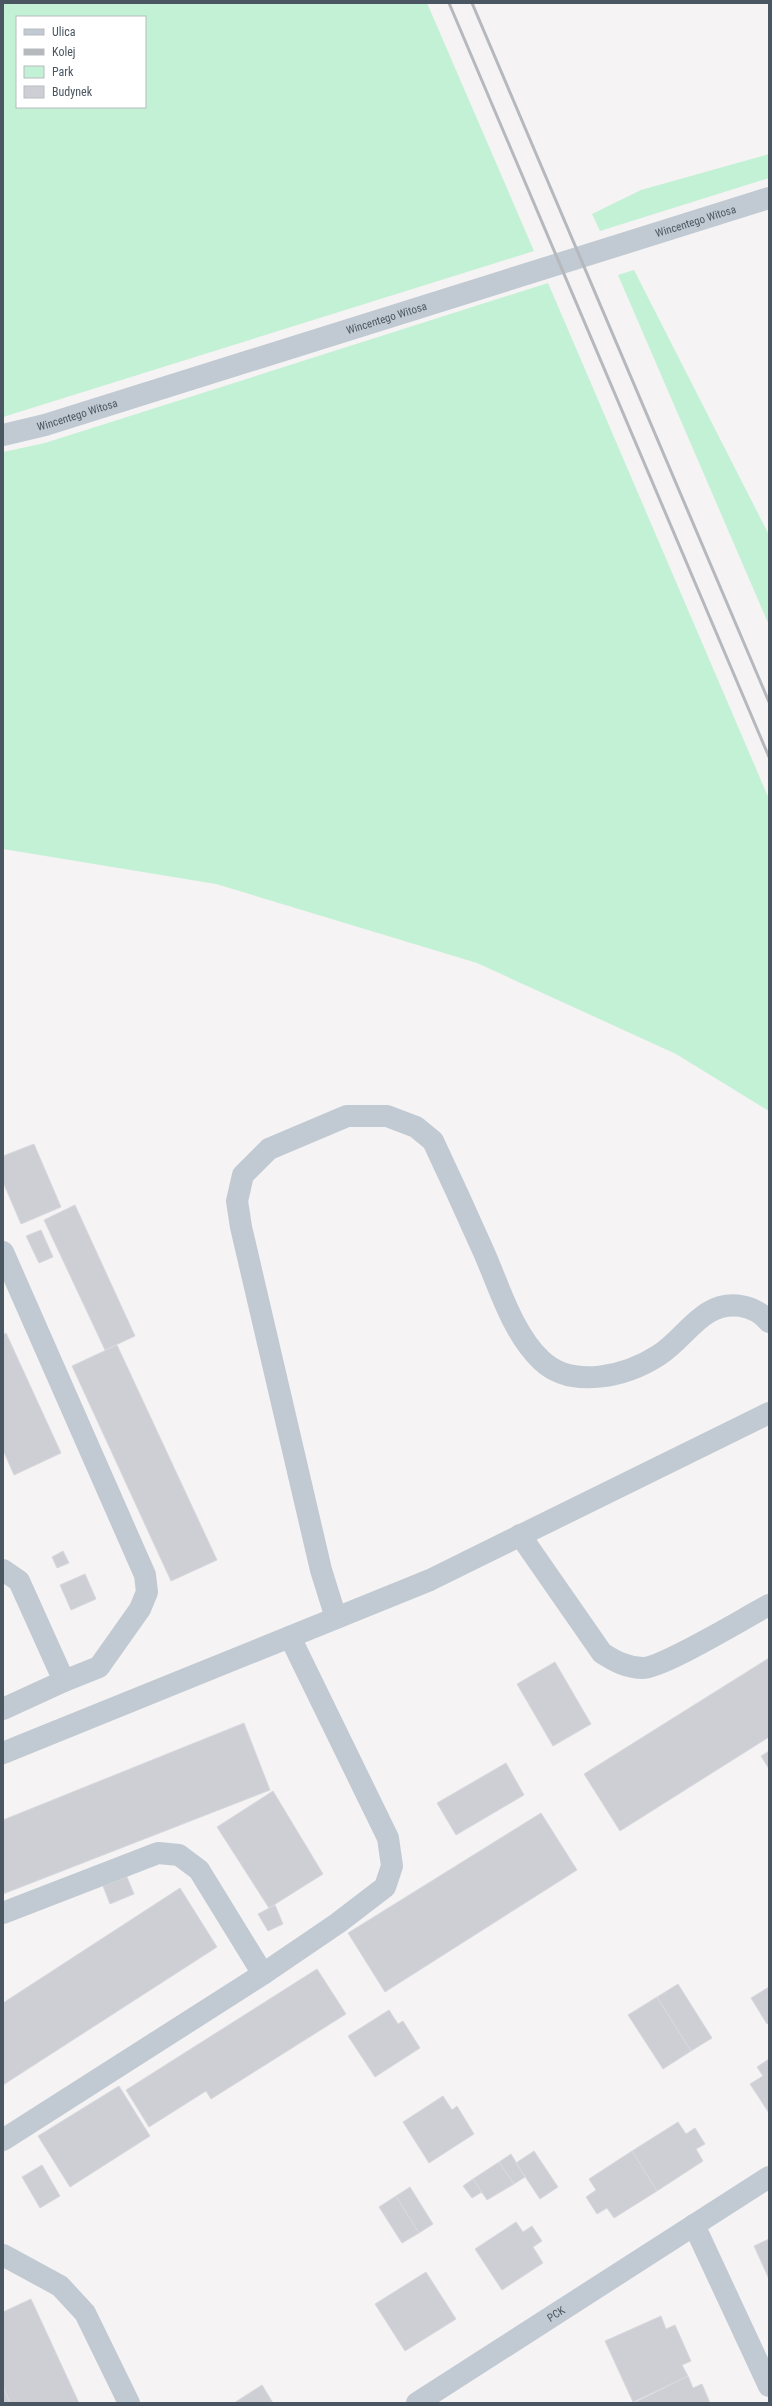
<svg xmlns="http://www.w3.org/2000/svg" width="772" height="2406" font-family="'Roboto Condensed',sans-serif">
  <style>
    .green { fill: #c3f1d5; fill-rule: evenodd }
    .building { fill: #cdcfd5; stroke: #d7d9de }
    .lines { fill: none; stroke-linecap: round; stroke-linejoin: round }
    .minor { stroke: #c1cad2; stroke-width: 22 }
    .rail { stroke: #b5b8bd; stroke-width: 3 }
    .labels { text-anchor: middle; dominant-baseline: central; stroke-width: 3; stroke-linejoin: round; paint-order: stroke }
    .street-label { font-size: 11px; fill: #4a5661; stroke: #fff }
  </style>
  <rect width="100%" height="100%" fill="#f5f3f3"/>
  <path class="green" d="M3,3H427L534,251L3,417ZM17,17H145V107H17Z
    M769,154V178L600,231L592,214L641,190Z
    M634,270L769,535V625L618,275Z
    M548,283L769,799V1111L676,1054L477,963L216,884L3,849V452L45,443Z"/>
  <path class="building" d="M34,1144L61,1207L21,1224L3,1182V1156Z
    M75,1205L135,1336L105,1350L44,1220Z
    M41,1230L53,1257L39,1263L26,1236Z
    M6,1333L61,1453L14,1475L3,1450V1335Z
    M117,1345L217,1560L171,1581L72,1366Z
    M63,1551L69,1563L57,1568L52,1557Z
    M85,1574L96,1599L71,1610L60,1585Z
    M769,1658V1737L620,1831L584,1774Z
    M555,1662L591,1724L553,1746L517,1684Z
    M244,1723L270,1790L3,1894V1820Z
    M769,1751V1769L761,1756Z
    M506,1763L524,1795L456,1835L437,1803Z
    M273,1791L323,1874L269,1908L217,1827Z
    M541,1813L577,1870L385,1992L348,1933Z
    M127,1877L134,1894L110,1904L103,1886Z
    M180,1888L217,1947L3,2085V2003Z
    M275,1905L283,1924L268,1931L258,1914Z
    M317,1969L346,2014L211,2099L206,2091L149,2127L126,2090Z
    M678,1984L712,2038L691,2051L657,1997Z
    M769,1987V2023L767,2024L751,1998Z
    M657,1997L691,2051L663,2069L628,2015Z
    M389,2010L398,2024L403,2021L420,2048L375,2077L348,2036Z
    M769,2059V2113L750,2084L763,2076L757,2067Z
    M119,2086L150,2136L70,2187L38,2136Z
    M443,2096L452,2110L457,2106L474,2134L429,2163L403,2122Z
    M678,2122L686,2134L695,2128L705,2144L696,2149L703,2161L657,2191L632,2151Z
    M534,2151L558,2187L540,2199L516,2163Z
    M632,2151L657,2191L614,2218L607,2208L597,2214L586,2197L596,2190L589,2179Z
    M511,2154L525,2177L514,2184L499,2162Z
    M499,2162L514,2184L487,2200L473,2179Z
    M42,2165L60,2196L40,2208L22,2177Z
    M473,2179L482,2192L472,2198L463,2186Z
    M410,2187L433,2224L419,2233L396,2196Z
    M396,2196L419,2233L402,2243L379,2207Z
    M516,2222L523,2232L532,2226L542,2241L533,2247L543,2263L502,2290L475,2249Z
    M769,2239V2279L754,2246Z
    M426,2272L456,2319L405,2351L375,2304Z
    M31,2299L79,2403H10L3,2387V2312Z
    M661,2316L666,2329L675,2325L691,2361L682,2365L688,2376L633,2402L605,2341Z
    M688,2376L693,2388L702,2384L710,2403H634Z
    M262,2385L273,2403H234Z
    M3,2387L10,2403H3Z"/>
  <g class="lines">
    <g class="minor">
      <path id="s1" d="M3,435L45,425L769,198"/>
      <path d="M3,1252L145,1575L147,1592L140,1609L99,1667L64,1681"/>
      <path d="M520,1535L602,1653C616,1662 626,1667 642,1668C663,1668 746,1617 769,1605"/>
      <path d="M3,1570L19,1581L64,1681L3,1709"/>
      <path d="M336,1618L321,1570L241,1227L237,1201L243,1175L269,1149L347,1116H387L416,1127L433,1141C450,1177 466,1212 482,1248C499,1285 511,1331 541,1360C572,1390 627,1376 659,1355C687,1337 703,1300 741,1306C752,1308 762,1313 769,1322"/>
      <path d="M3,1753L430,1580L769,1413"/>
      <path d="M3,1913L158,1853L179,1855L199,1870L263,1974L3,2140"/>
      <path d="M263,1974L338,1923L385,1887L392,1866L388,1838L290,1637"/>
      <path d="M694,2225L769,2386"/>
      <path d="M3,2255L60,2286L85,2313L129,2403"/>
      <path id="s2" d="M417,2403L769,2177"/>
    </g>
    <path class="rail" d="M449,3L769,757
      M472,3L769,702"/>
  </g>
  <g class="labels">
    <g class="street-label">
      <text stroke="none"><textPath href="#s1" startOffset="725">Wincentego Witosa</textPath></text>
      <text stroke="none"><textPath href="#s1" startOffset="401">Wincentego Witosa</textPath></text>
      <text stroke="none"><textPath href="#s1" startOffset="77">Wincentego Witosa</textPath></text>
      <text stroke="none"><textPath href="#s2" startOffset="165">PCK</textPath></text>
    </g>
  </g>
  <rect width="772" height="2406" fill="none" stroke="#4a5661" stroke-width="8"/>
  <rect x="16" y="16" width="130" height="92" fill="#ffffff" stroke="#b7bbc0"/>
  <rect x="24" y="29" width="20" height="6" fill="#c1cad2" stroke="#b7bbc0"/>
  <text x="52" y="36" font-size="12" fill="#4a5661">Ulica</text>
  <rect x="24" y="49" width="20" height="6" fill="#b5b8bd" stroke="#b7bbc0"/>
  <text x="52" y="56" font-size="12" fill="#4a5661">Kolej</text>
  <rect x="24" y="66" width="20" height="12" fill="#c3f1d5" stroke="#b7bbc0"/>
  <text x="52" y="76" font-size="12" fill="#4a5661">Park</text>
  <rect x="24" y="86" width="20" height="12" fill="#cdcfd5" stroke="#b7bbc0"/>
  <text x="52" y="96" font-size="12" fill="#4a5661">Budynek</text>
</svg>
